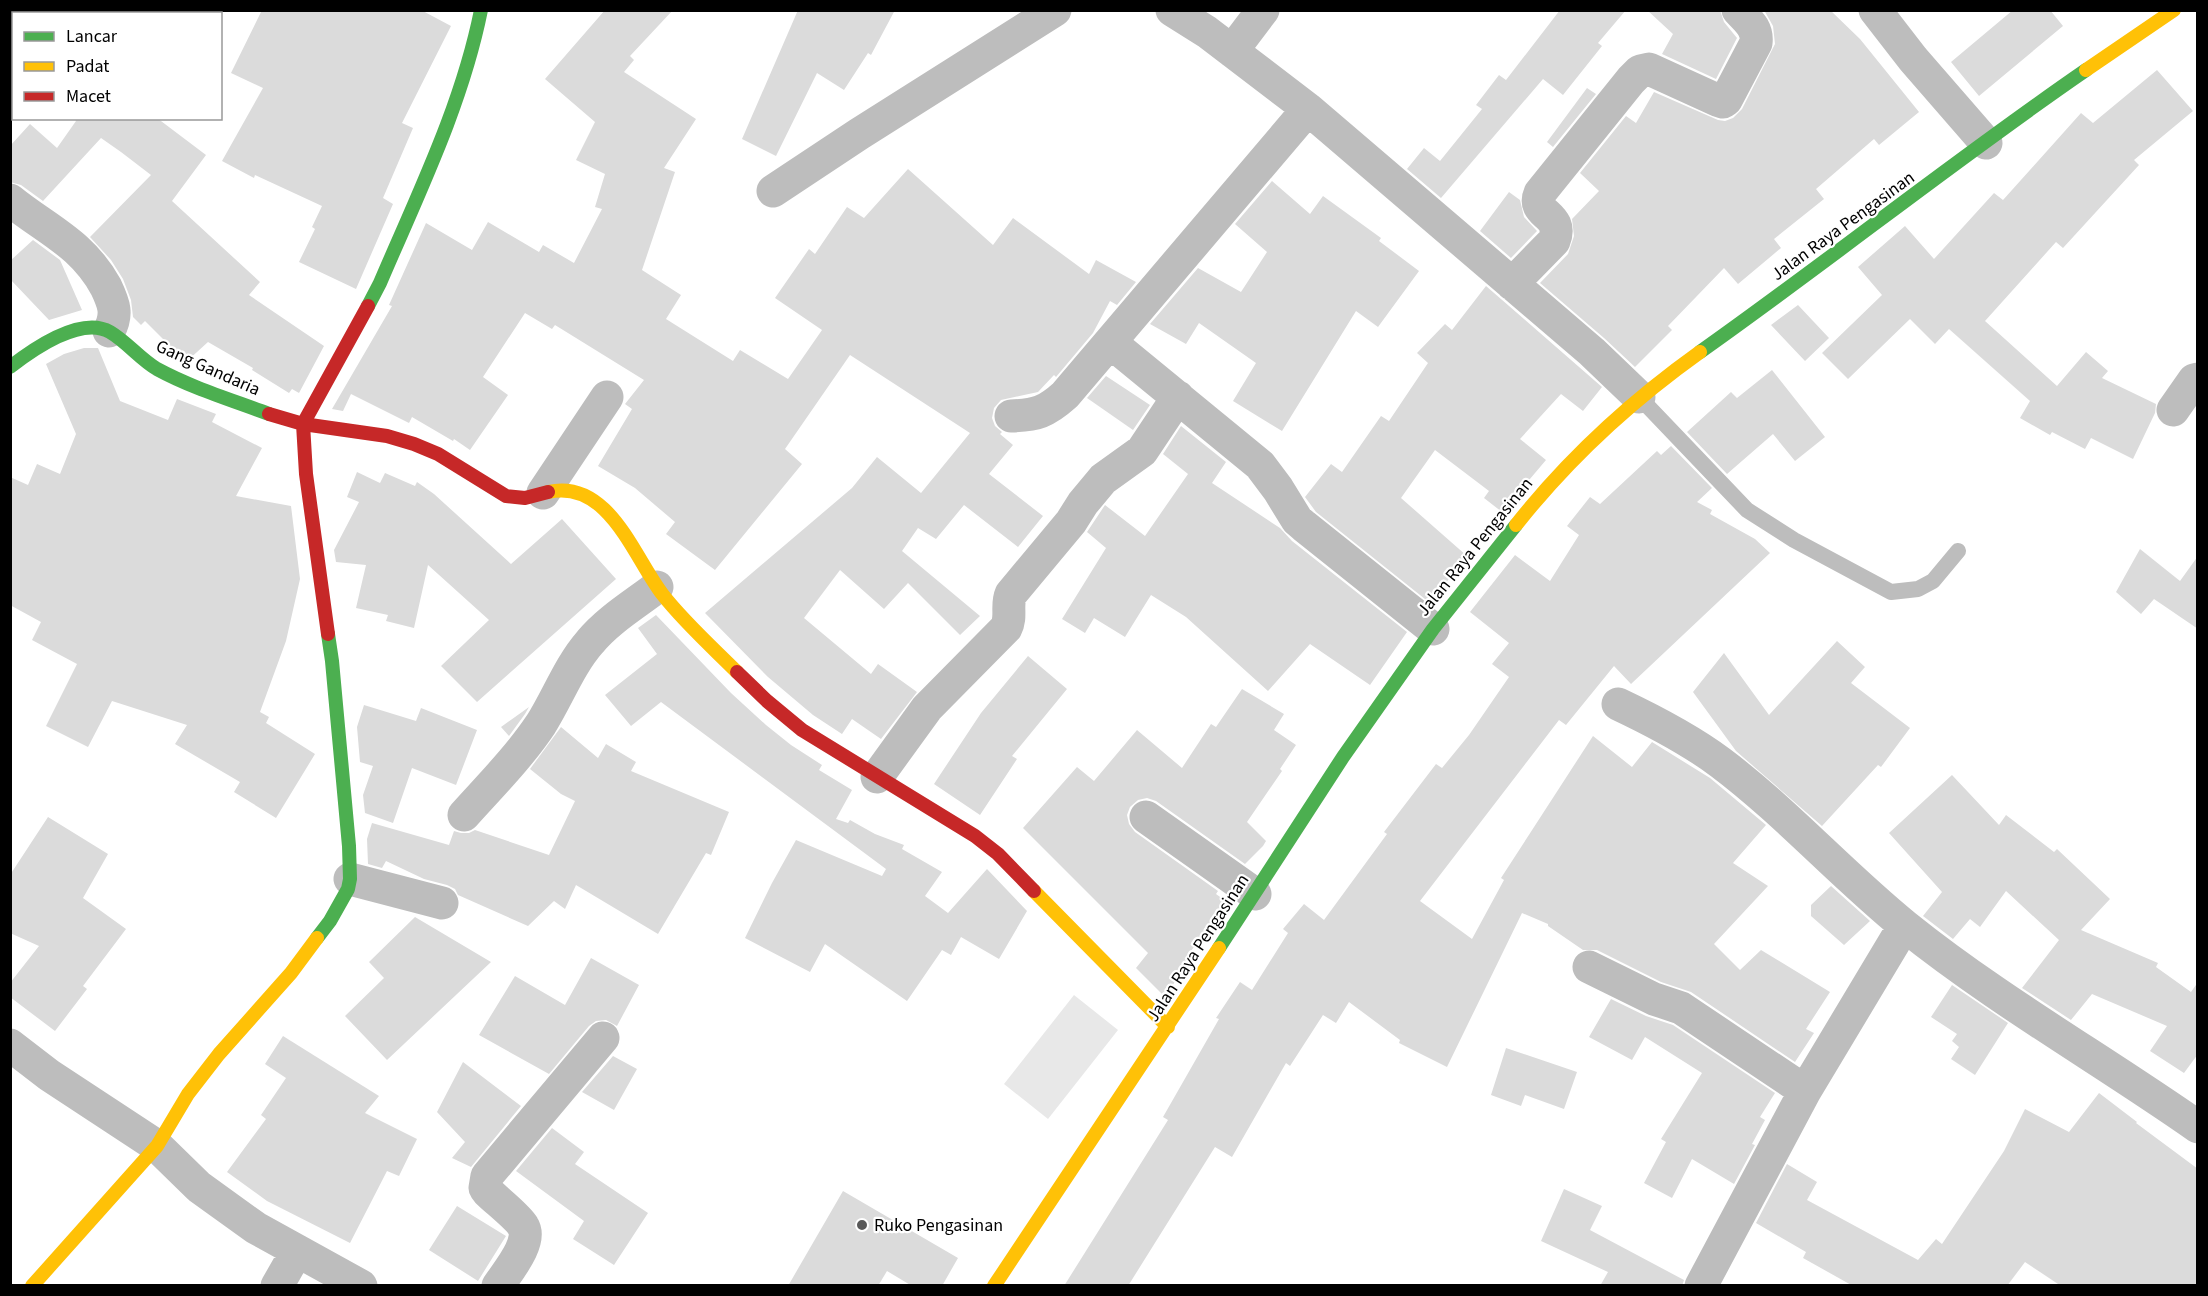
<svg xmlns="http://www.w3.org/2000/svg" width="2208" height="1296" font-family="'Source Sans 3',sans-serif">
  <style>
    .pitch { fill: #e8e8e8 }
    .building { fill: #dbdbdb }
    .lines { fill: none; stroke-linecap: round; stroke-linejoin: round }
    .lane { stroke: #bdbdbd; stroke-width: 16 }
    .street { stroke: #bdbdbd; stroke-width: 33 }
    .fast { stroke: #4caf50; stroke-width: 14 }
    .slow { stroke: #ffc107; stroke-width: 14 }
    .jam { stroke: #c62828; stroke-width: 14 }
    .poi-dot { fill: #595959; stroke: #fff; stroke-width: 2 }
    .labels { text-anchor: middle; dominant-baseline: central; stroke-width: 4.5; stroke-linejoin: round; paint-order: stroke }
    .street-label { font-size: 18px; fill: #000; stroke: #fff }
    .poi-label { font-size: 18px; fill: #000; stroke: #fff; text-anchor: start }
  </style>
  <rect width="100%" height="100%" fill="#fff"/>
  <path class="pitch" d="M1074,995L1118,1030L1048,1119L1004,1084Z"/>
  <path class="building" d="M262,10H421L451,26L402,123L413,128L383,198L393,204L356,289L299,262L315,229L312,227L322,206L255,175L254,178L222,161L263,88L231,73Z
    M605,10H673L630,56L634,60L624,72L696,119L664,168L675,172L642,270L681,295L666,319L733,361L740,350L788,379L822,330L775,298L809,249L815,254L847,207L864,218L908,169L993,245L1013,218L1089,274L1096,260L1136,282L1117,305L1110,301L1093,333L1056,377L1054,375L1038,392L1001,400L994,408L992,418L995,426L1002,432L1000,434L1013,445L989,474L1043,516L1018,547L964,505L936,539L918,528L902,551L980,616L960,635L908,583L884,609L840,570L804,618L871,674L878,664L917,692L881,739L852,719L842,734L813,715L768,677L705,613L852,488L877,457L921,493L970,433L850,355L785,449L802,464L715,570L666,534L675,522L635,488L598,466L632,409L625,404L644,380L555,325L552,329L525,313L483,377L508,395L470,450L454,439L453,441L412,417L409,423L351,394L343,411L332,409L392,306L389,305L426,223L472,250L488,222L539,252L543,245L574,263L602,209L595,207L605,174L576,160L595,122L545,79Z
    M798,10H895L871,55L868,53L844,90L817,73L776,156L742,139Z
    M1560,10H1626L1598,43L1602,46L1563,95L1543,79L1441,198L1407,169L1424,148L1440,161L1482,109L1476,105L1499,75L1506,80Z
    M1647,10H1720L1724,22L1737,38L1716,79L1662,54L1673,34Z
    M1764,10H1830L1860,39L1919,112L1879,145L1874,139L1816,189L1824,199L1774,239L1781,248L1738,284L1724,268L1668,326L1672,330L1635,367L1604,338L1540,283L1568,254L1574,236L1572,219L1599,191L1580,173L1626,116L1636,123L1654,92L1718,120L1725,121L1733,118L1742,109L1775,44L1773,26Z
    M2013,10H2050L2063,26L1979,96L1951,62Z
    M2157,70L2193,111L2134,160L2139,165L2063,248L2056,242L1985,321L2057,386L2086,352L2108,371L2102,378L2156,404L2155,413L2133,459L2091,438L2085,449L2052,432L2050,435L2020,418L2030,401L1949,329L1935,344L1910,319L1848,379L1822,353L1882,295L1858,267L1905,226L1934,259L1994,193L2003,200L2081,113L2093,123Z
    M1587,88L1596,94L1553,147L1547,142Z
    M74,118H157L206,155L172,201L260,282L249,295L324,346L299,393L292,389L289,393L252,370L253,368L208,342L186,362L145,321L141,325L133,317L131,300L123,279L111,260L90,237L151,175L121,152L101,138L43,201L21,185L10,182V146L30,124L57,148L76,121Z
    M1272,181L1310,214L1323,196L1381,238L1379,241L1419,271L1378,327L1356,311L1282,431L1233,401L1256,363L1199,323L1186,344L1150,324L1198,268L1241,292L1267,252L1235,224Z
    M1509,192L1520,200L1524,217L1537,231L1511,258L1480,231Z
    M33,240L60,260L82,310L49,320L10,279V261Z
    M1486,286L1602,387L1583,411L1561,394L1520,439L1546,460L1502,512L1484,498L1489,491L1435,450L1401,498L1467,556L1430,603L1316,512L1305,497L1331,464L1342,472L1381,416L1389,421L1428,363L1417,353L1445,324L1452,330Z
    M1798,305L1829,338L1805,361L1771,325Z
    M84,348H98L120,401L168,420L177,399L216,414L212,422L262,448L236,496L291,506L300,579L286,641L260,712L269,717L266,723L315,754L276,818L234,792L240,782L175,744L187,725L112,701L88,747L46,726L77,664L32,640L41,622L10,605V477L28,485L37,464L60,474L76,434L46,364L64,354Z
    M1772,370L1825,437L1795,461L1773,434L1727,474L1687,432L1731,392L1737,398Z
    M1106,376L1150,405L1133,430L1087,398Z
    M1181,426L1226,462L1212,483L1280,528L1292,541L1407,632L1370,685L1310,644L1268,691L1186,617L1151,595L1125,637L1094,618L1085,633L1062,619L1106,548L1087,532L1105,505L1145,536L1188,474L1163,454Z
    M1671,446L1712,488L1697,502L1712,510L1710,514L1755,539L1770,553L1631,684L1614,666L1566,725L1559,720L1420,901L1472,939L1504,880L1501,878L1593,736L1632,767L1652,742L1710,778L1766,825L1733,863L1768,886L1714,944L1740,970L1761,950L1830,992L1806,1029L1814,1033L1795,1062L1691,992L1661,982L1597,950H1583L1548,926V924L1522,913L1447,1067L1399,1043L1400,1040L1349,1002L1336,1023L1323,1015L1290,1066L1286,1063L1232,1157L1215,1147L1128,1286H1064L1168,1120L1163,1117L1219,1019L1216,1018L1240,982L1252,990L1288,933L1283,929L1304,904L1324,920L1387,834L1384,832L1436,764L1442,768L1469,735L1509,677L1492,664L1509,643L1470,612L1515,555L1550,581L1579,535L1567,526L1590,497L1600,504L1657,451L1661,455Z
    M357,472L380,483L385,473L415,486L417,482L434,494L511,564L562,519L616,579L477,702L441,666L489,620L428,565L414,628L386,621L388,615L356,608L366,565L336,562L334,550L359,502L347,497Z
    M2140,549L2180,581L2198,556V629L2154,599L2141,614L2116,592Z
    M656,615L731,693L766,725L791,745L822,765L819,770L852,790L836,819L848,823L850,820L875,834L904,845L902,849L942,872L925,896L948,913L987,869L1027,911L999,959L961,937L951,955L942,950L907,1001L825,944L810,972L745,938L772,883L796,840L882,876L886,869L661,702L631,726L605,695L657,654L638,628Z
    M1837,641L1865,667L1851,683L1910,728L1881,767L1878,765L1822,826L1736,751L1693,692L1724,653L1769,715Z
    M1028,656L1067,689L1012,756L1017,759L980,815L934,784L981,713Z
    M1242,689L1284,714L1274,730L1296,745L1280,769L1282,771L1247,822L1266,841L1263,846L1245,864L1156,801L1147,798L1138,800L1130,807L1127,815L1129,824L1135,832L1218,891L1216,894L1227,902L1188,955L1191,957L1165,997L1136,968L1148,953L1023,828L1077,767L1094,781L1137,730L1182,768L1211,724L1216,727Z
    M364,705L416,721L421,708L477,730L456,785L412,768L393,823L365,813L363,795L373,766L360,762L357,727Z
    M529,707L525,714L509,736L501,727Z
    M561,727L598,758L606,744L636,762L631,771L729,812L711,855L706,853L658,934L576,885L565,909L554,901L528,926L458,895L455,889L447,885L424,879L386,861L382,868L368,864L367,839L372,823L449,845L454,831L461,833H469L475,830L549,855L575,801L561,794L530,769Z
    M1952,775L1999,825L2006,815L2054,852L2057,849L2110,899L2081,930L2158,963L2156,967L2191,992L2198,982V1054L2184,1073L2150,1051L2167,1026L2092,994L2071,1020L2022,988L2059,940L2006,891L1980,927L1970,919L1953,939L1923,916L1942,892L1889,833Z
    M48,817L108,854L83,898L126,929L83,986L87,989L55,1031L10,997V983L39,946L10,933V875Z
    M1831,886L1870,921L1844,945L1811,916V905Z
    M415,917L491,962L387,1060L345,1016L384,978L369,962Z
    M591,958L639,985L617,1026L606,1020L596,1021L589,1026L549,1074L479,1035L515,976L565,1005Z
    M1952,985L2008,1023L1975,1075L1951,1059L1959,1047L1952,1041L1957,1034L1931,1017Z
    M1611,999L1646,1016L1673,1025L1775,1093L1760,1117L1765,1120L1752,1144L1755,1145L1734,1184L1692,1159L1672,1198L1644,1183L1666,1142L1661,1139L1702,1073L1645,1037L1632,1060L1589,1037Z
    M283,1036L379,1096L365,1113L417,1139L399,1176L387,1171L350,1243L267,1201L227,1172L266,1119L261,1115L286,1078L265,1064Z
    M1506,1048L1577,1072L1564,1109L1525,1095L1521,1106L1491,1095Z
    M613,1056L637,1069L614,1110L582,1092Z
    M463,1062L521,1106L471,1167L452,1158L465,1142L437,1112Z
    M2099,1093L2137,1122L2136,1123L2198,1169V1286H2061L2025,1262L2007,1286H1853L1803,1258L1806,1252L1756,1223L1787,1164L1817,1182L1807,1200L1918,1260L1936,1239L1942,1244L2004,1151L2025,1109L2069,1132Z
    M552,1128L584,1152L575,1164L648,1213L614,1265L573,1239L584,1221L516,1171Z
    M1564,1189L1602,1206L1590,1230L1684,1280L1682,1286H1600L1608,1272L1541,1241Z
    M843,1191L958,1258L942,1286H912L887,1271L878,1286H788Z
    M457,1206L506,1236L478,1281L429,1250Z"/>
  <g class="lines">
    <path class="lane" d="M1639,397L1747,510L1794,540L1891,592L1918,589L1933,581L1958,551"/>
    <path class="street" d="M1172,10L1207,32L1308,109L1592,352L1639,397
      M1875,10L1913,59L1986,143
      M1232,51L1263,10
      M773,191L859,134L1055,10
      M10,200C47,230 82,243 106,287C114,304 118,314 109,331
      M1512,284L1554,241C1565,213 1530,216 1540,193L1631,80L1640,71L1649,69L1717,100L1723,102L1726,100L1756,43C1758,28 1748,21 1738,10
      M1110,342L1260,465L1278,489L1297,520L1304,526L1433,629
      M2173,410L2194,380L2198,379
      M1011,416C1037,415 1046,412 1065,395L1308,109
      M543,493L607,397
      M1618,704C1654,721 1689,739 1721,763C1786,812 1841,874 1905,926C1997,1000 2101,1059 2198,1127
      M877,777L927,708L1006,628C1012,617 1006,605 1011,594L1071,522L1083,503L1103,479L1142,451L1178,397
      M464,815C490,786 519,757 541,724C558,697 569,666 590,642C608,620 635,604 657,587
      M1146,817L1255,894
      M350,879L442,903
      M1589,967L1654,999L1681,1008L1805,1091
      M10,1045L49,1075L157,1146L199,1187L256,1228L361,1286
      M277,1286L297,1251
      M498,1286C507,1272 533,1242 523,1226C518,1217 496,1200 488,1192L485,1188L487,1176L603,1038
      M1701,1286L1805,1091L1904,926"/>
    <path class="fast" d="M368,306L380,283C418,194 462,105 481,10
      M1700,352C1830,260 1955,160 2086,70
      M10,367C32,350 81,315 110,332C127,342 140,359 157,369C192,388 232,400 269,414
      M317,938L330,921L348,889L350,879L349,846L332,661L328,634
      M1219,948L1343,757L1433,629L1516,525"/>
    <path class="slow" d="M2086,70L2174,10
      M548,492C609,478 634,558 663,595C685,623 712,647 737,672
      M1516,525C1569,458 1630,402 1700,352
      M1034,891L1168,1027
      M32,1286L157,1146L188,1094L219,1054L291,973L317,938
      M994,1286L1219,948"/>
    <path class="jam" d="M269,414L303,424L387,436L414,444L438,454L506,496L525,498L548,492
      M328,634L306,474L303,424L368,306
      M737,672L767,701L802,730L975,836L998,854L1034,891"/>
  </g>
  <circle class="poi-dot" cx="862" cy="1225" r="6"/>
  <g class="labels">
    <g class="street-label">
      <text transform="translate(1843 226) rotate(-36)">Jalan Raya Pengasinan</text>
      <text transform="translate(208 368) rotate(24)">Gang Gandaria</text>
      <text transform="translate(1475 547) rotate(-51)">Jalan Raya Pengasinan</text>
      <text transform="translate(1198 948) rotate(-57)">Jalan Raya Pengasinan</text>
    </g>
    <g class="poi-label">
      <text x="874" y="1225">Ruko Pengasinan</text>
    </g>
  </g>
  <rect width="2208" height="1296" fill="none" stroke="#000000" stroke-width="24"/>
  <rect x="12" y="12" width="210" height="108" fill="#ffffff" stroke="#999999" stroke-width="1.5"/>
  <rect x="24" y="32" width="30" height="9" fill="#4caf50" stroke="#999999" stroke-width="1.5"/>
  <text x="66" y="42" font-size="18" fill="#000000">Lancar</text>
  <rect x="24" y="62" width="30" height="9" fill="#ffc107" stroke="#999999" stroke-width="1.5"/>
  <text x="66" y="72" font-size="18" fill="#000000">Padat</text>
  <rect x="24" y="92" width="30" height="9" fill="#c62828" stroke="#999999" stroke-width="1.5"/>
  <text x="66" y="102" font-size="18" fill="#000000">Macet</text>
</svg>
